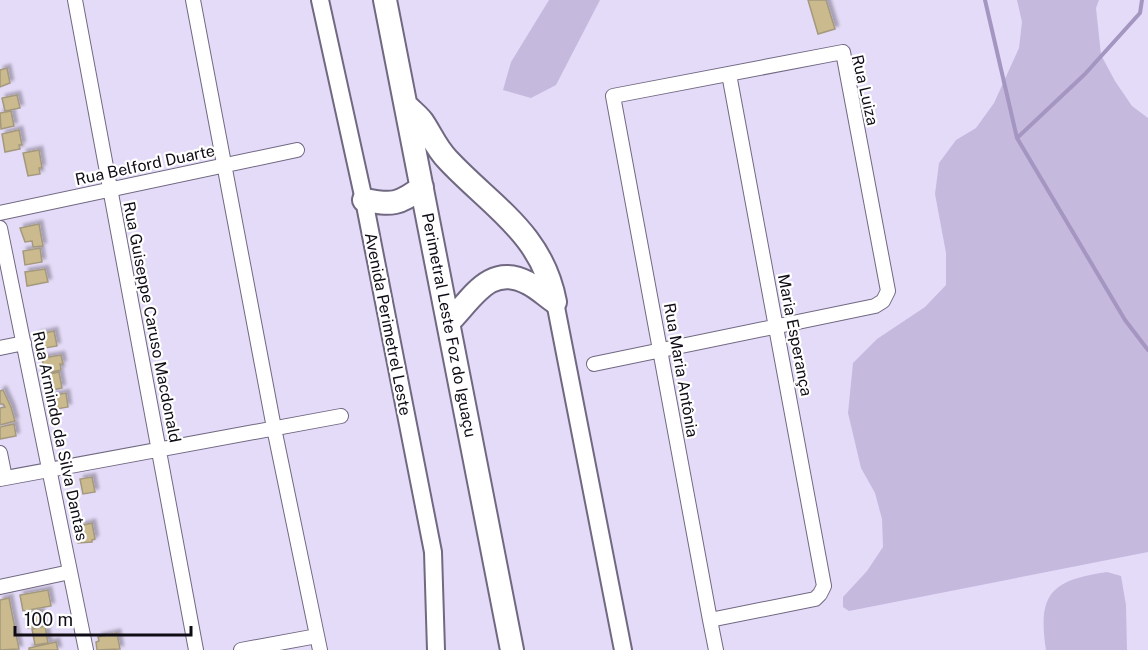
<svg xmlns="http://www.w3.org/2000/svg" width="1148" height="650" font-family="'Public Sans',sans-serif">
  <style>
    .green { fill: #c5b9de }
    .lines { fill: none; stroke-linecap: round; stroke-linejoin: round }
    .stream { stroke: #a496c0; stroke-width: 4 }
    .building { fill: #caba8d; stroke: #a4997e; stroke-width: 1.5; filter: url(#shadow) }
    .minor-casing { stroke: #716882; stroke-width: 16 }
    .tertiary-casing { stroke: #716882; stroke-width: 20 }
    .trunk-casing { stroke: #716882; stroke-width: 26 }
    .minor { stroke: #fff; stroke-width: 14 }
    .tertiary { stroke: #fff; stroke-width: 16 }
    .trunk { stroke: #fff; stroke-width: 22 }
    .labels { text-anchor: middle; dominant-baseline: central; stroke-width: 4.5; stroke-linejoin: round; paint-order: stroke }
    .street-label { font-size: 16px; fill: #0f0c15; stroke: #fff }
  </style>
  <defs>
    <filter id="shadow"><feDropShadow dx="3.5" dy="-3.5" stdDeviation="1.5" flood-color="#0004"/></filter>
  </defs>
  <rect width="100%" height="100%" fill="#e4dbf8"/>
  <path class="green" d="M549,0H600L556,85L531,98L503,90L511,62Z
    M1017,0H1099L1096,8L1101,55L1115,81L1132,106L1148,118V552L849,611L843,607V597L867,571L883,547L882,519L875,493L861,468L848,413L853,363L877,339L925,307L946,285V253L935,194L939,163L956,140L976,128L994,103L1019,48L1022,22Z
    M1107,572L1121,576L1126,605L1127,650H1046C1037,593 1052,580 1107,572Z"/>
  <g class="lines">
    <path class="stream" d="M985,0L1017,138L1125,320L1148,350
      M1017,138L1085,74L1140,13L1142,0"/>
  </g>
  <path class="building" d="M808,0H826L835,29L818,34Z
    M7,68L10,83L0,87V70Z
    M17,95L20,108L5,111L2,98Z
    M11,111L14,126L1,129L0,113Z
    M19,130L22,145H19L20,149L5,152L2,134Z
    M39,150L42,168H39L40,174L28,176L23,153Z
    M39,224L43,246L33,247L32,241L25,242L20,228Z
    M40,248L42,262L25,265L23,251Z
    M45,269L48,282L27,286L25,272Z
    M54,331L57,346L39,349L36,335Z
    M61,355L63,364H60L61,370L47,373V369H44L42,358Z
    M59,372L62,388L48,391L45,375Z
    M3,390L11,407L15,421L0,425V408L5,407L3,404H0V391Z
    M66,393L68,407L51,410L49,396Z
    M14,424L16,436L0,439V427Z
    M92,477L95,492L83,494L80,479Z
    M92,523L95,539L92,540V542L78,543L75,527Z
    M48,590L51,606L23,611L20,595Z
    M9,598L19,649L0,650V600Z
    M40,610L43,625L28,628L25,613Z
    M45,626L48,643L35,645L32,629Z
    M117,633L120,649L97,650L96,642L99,641L98,637Z
    M56,642L58,650H29V648Z"/>
  <g class="lines">
    <defs>
      <path id="minor" d="M75,0L196,650
        M193,0L274,428L320,650
        M0,213L297,150
        M0,228L86,650
        M0,348L24,343
        M594,364L875,306L883,301L888,291L843,52L613,96L710,620L716,650
        M0,453L5,478
        M0,479L341,416
        M0,587L70,572
        M710,620L815,599L820,594L824,586L729,74
        M241,650L317,636"/>
      <path id="tertiary" d="M320,0L364,200L433,552L436,650
        M555,302L623,650"/>
      <path id="trunk" d="M385,0L512,650
        M409,108C413,112 418,116 422,121C431,134 436,148 448,160C492,207 542,233 555,302
        M364,200C392,205 399,205 422,187
        M448,323C471,301 489,262 528,283C538,288 546,296 555,302"/>
    </defs>
    <use href="#minor" class="minor-casing"/>
    <use href="#tertiary" class="tertiary-casing"/>
    <use href="#trunk" class="trunk-casing"/>
    <use href="#minor" class="minor"/>
    <use href="#tertiary" class="tertiary"/>
    <use href="#trunk" class="trunk"/>
  </g>
  <g class="labels">
    <g class="street-label">
      <text transform="translate(865 90) rotate(77)">Rua Luiza</text>
      <text transform="translate(145 165) rotate(-12)">Rua Belford Duarte</text>
      <text transform="translate(152 322) rotate(79)">Rua Guiseppe Caruso Macdonald</text>
      <text transform="translate(388 324) rotate(79)">Avenida Perimetrel Leste</text>
      <text transform="translate(449 325) rotate(79)">Perimetral Leste Foz do Iguaçu</text>
      <text transform="translate(795 335) rotate(79)">Maria Esperança</text>
      <text transform="translate(681 370) rotate(80)">Rua Maria Antônia</text>
      <text transform="translate(60 436) rotate(78)">Rua Armindo da Silva Dantas</text>
    </g>
  </g>
  <path d="M15 626v9h176v-9" fill="none" stroke="#0f0c15" stroke-width="3"/>
  <text x="24" y="626" font-size="18" fill="#0f0c15" stroke="#ffffff" stroke-width="4.5" paint-order="stroke">100 m</text>
</svg>
